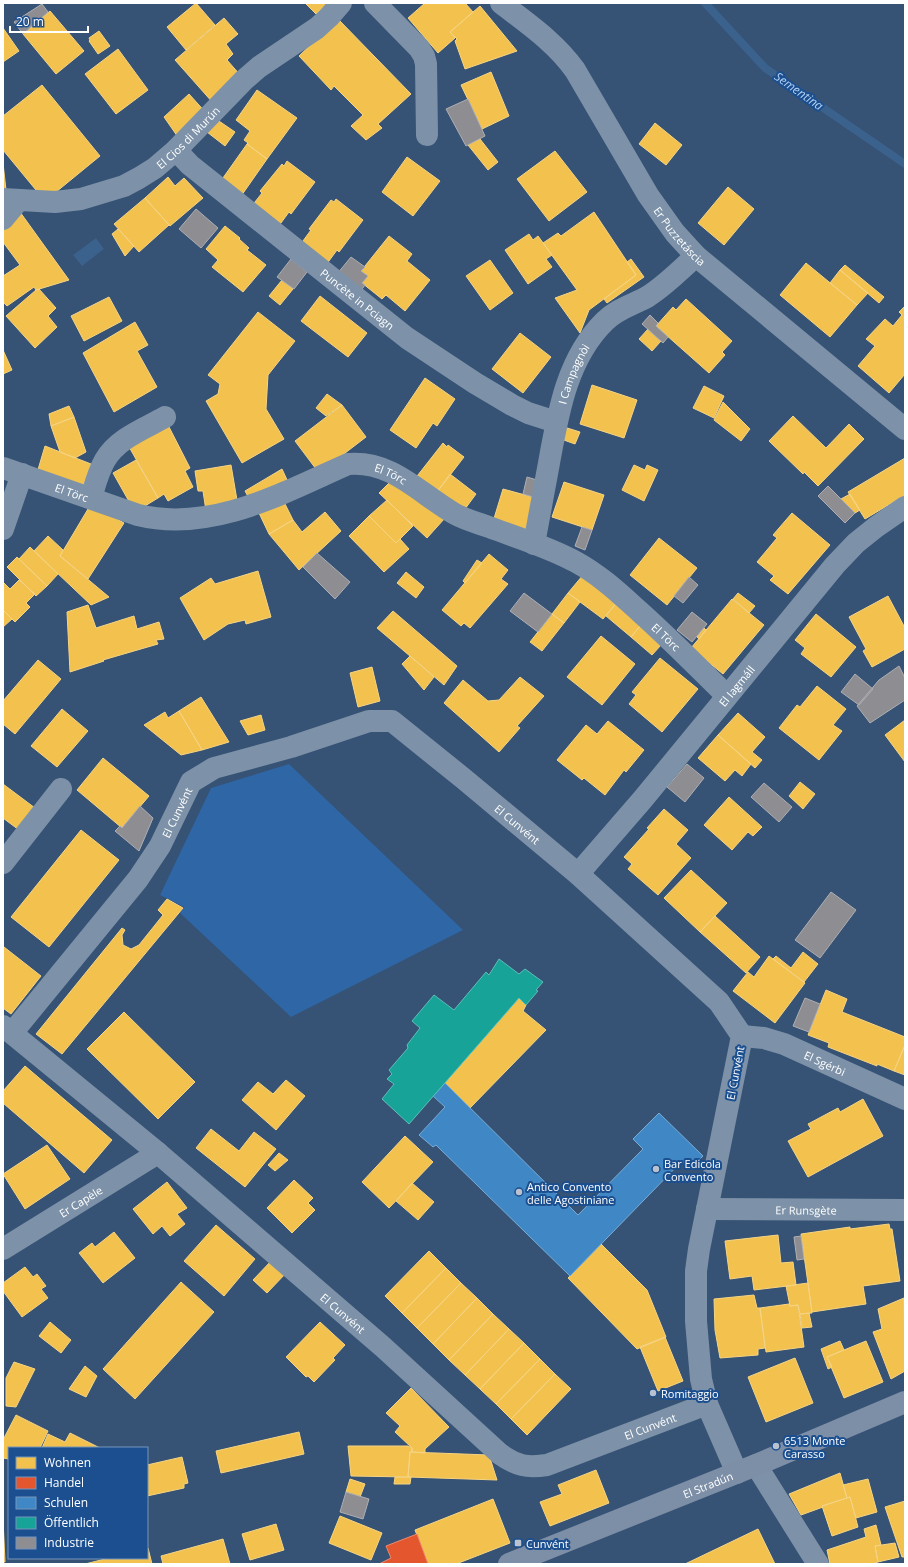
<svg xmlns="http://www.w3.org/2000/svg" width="908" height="1567" font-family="'Open Sans',sans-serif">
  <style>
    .green { fill: #2f66a5 }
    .water { fill: #3b618d }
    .homes { fill: #f2c14e; stroke: #f6d483 }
    .shops { fill: #e4572e; stroke: #ec896d }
    .schools { fill: #3f88c5; stroke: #79acd6 }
    .public { fill: #17a398; stroke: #5dbfb7 }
    .industry { fill: #8d8d92; stroke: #afafb3 }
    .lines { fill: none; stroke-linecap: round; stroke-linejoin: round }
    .stream { stroke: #3b618d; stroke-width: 8 }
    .minor { stroke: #7d92a8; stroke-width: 22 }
    .major { stroke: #7d8ea7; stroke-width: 22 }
    .poi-dot { fill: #b9c2ce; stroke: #1b4f8f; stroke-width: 1.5 }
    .labels { text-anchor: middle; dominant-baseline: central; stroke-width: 4; stroke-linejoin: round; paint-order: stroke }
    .street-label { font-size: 11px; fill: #fff; stroke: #1b4f8f }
    .poi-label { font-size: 11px; fill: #fff; stroke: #1b4f8f; text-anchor: start }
    .water-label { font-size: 12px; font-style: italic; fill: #b5d3f5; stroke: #1b4f8f }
  </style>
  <rect width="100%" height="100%" fill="#365274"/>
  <path class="green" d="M289,764L463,930L291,1017L180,913L184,907L160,895L211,788Z"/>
  <path class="water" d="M96,238L104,249L82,266L73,255Z"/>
  <path class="homes" d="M196,3L215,25L186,50L167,27Z
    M305,3H328L316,14Z
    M425,3H465L473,12L450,32L455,38L438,53L408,18Z
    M480,6L517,51L465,69L455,41L457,39L450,32Z
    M50,11L84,51L56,74L23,34Z
    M224,18L238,34L226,44L233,54L227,60L241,76L214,104L175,60Z
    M338,19L411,94L378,124L382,128L366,140L351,126L363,115L334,86L331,90L299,56Z
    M3,28L19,51L3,62Z
    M99,31L110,46L98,54L89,41L90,40L89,38Z
    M118,49L148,90L116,114L85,74Z
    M491,72L509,116L482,129L461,85Z
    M42,85L100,156L45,201L3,150V116Z
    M257,90L297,118L267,159L247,144L248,143L244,140L250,131L236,120Z
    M189,94L208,115L180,140L164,117Z
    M216,119L235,132L225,146L207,132Z
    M655,123L682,145L666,165L639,144Z
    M480,139L498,162L488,170L468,145Z
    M247,144L267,159L239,199L218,185Z
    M555,151L587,192L549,221L517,179Z
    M407,157L440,181L413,216L382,192Z
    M287,161L315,182L291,214L289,212L278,227L251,207L262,193L260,191L282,164L284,166Z
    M3,163L6,190H3Z
    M168,177L175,186L184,178L203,198L170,226L145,198Z
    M728,187L754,209L724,245L698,223Z
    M145,198L169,225L139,252L114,224Z
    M336,199L363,220L339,252L337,250L326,265L300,245L311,230L309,229L331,200L334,202Z
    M20,212L69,280L36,290L34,287L7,306L3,302V276L20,265L3,242V230Z
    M594,212L636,275L589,310L580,333L555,298L577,290L543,243L558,233L561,236Z
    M225,226L240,238L239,239L249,248L247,250L266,265L243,292L212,267L218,260L206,249Z
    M118,229L134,246L125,256L112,234Z
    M529,234L533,240L538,236L552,255L546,259L552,267L528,284L505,250Z
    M389,236L412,254L407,261L430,280L405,311L386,295L382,299L362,283L368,276L361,271Z
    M631,259L644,277L607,303L604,299L636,275L627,262Z
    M490,260L513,293L490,310L466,276Z
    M806,263L857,305L830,337L780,295Z
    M845,265L884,297L879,303L840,270Z
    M840,270L868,293L857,305L830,283Z
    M282,280L293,289L280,305L269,296Z
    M39,289L56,308L48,316L57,327L35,348L6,316L36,290Z
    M320,296L367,333L348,357L301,321Z
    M109,297L122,321L84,341L71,316Z
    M686,299L732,341L722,352L725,355L709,373L656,326L673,307L676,310Z
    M905,306V374L889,393L858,366L875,346L866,339L885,319L893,326L902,315L899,312Z
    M258,312L295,341L268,375L266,409L284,439L242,463L206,401L218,394L220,384L208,375Z
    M135,322L148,345L137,351L157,387L114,412L83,353Z
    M648,329L661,341L652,351L639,339Z
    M520,333L551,357L523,393L492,369Z
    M3,350L12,370L3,374Z
    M425,378L455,399L437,426L433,423L416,448L390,430Z
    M592,385L637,400L624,438L580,424Z
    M704,386L724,396L714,418L693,408Z
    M327,394L342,405L326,416L316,408Z
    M723,402L750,429L741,441L714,420Z
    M342,405L366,437L319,473L295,441Z
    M69,406L74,417L51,426L49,414Z
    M793,416L826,448L849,424L864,439L818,486L804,472L803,474L769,441Z
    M74,417L86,452L75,458L60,452L51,426Z
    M168,425L190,468L185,471L193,487L168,501L164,494L158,498L128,445Z
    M564,427L580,432L575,444L561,439Z
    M443,443L447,447L448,445L464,457L434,496L414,480Z
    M45,446L91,464L82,489L37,473Z
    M905,458V495L865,519L848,492Z
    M136,460L158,498L135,512L113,473Z
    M231,465L238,506L206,511L203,491H198L195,471Z
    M634,465L645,470L647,465L658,470L644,501L622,490Z
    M282,469L288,482L250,500L245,491Z
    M450,474L476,494L462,513L436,493Z
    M392,480L445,518L427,538L379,493Z
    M564,482L604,495L592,530L552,517Z
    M503,489L536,498L525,535L492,525Z
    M850,494L860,510L855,513L841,499Z
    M387,500L413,526L396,543L369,516Z
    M284,502L293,520L269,534L259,513Z
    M91,504L124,523L88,579L60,556Z
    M325,512L341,531L299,570L269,534L293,520L302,532Z
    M792,513L830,545L788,594L770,580L774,576L757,562L777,538L773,535Z
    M369,516L396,543L400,539L409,549L384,572L349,536Z
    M48,536L63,550L60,556L109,597L91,605L34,551Z
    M659,538L697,568L667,605L630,575Z
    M30,547L58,574L47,586L19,559Z
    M489,554L508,570L501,579L508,584L470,628L464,623L461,626L442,610Z
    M17,557L47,586L36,596L7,567Z
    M477,560L482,563L465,583L463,581Z
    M258,571L271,617L246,624L245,620L228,624L204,640L180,598L211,578L215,584Z
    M406,572L424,587L416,598L397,583Z
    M583,575L617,602L603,619L568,593Z
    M19,580L35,594L26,603L30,607L15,622L3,610V582L10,589Z
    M568,593L580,602L564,623L552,614Z
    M738,593L755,606L749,613L733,599Z
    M888,596L905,628V649L872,667L863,651L866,649L849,617Z
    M732,599L764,625L723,674L691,648Z
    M617,602L641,625L631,637L606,616Z
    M88,605L96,628L134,616L137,629L159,622L164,639L156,640L158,644L103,660L104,661L70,672L67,612Z
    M3,610L12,619L3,627Z
    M393,611L457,666L444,685L377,628Z
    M552,614L564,623L542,651L530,642Z
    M816,614L856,647L831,677L801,654L805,648L795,640Z
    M641,625L661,645L652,655L631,637Z
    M704,628L706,630L699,639L697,637Z
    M601,636L635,664L602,705L567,677Z
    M410,656L434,677L424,690L402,664Z
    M660,658L698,689L662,732L629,704L636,695L632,692Z
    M38,660L61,679L15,734L3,724V701Z
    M372,667L380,701L358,707L350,673Z
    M520,677L544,696L517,726L520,728L499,752L444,703L463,680L488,701L499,700Z
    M817,686L846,709L833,725L842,731L819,760L779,728L797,705L800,707Z
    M201,697L229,742L202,750L179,711Z
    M62,709L88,731L57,767L31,746Z
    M179,711L202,750L181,755L144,725L165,712L168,718Z
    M738,713L765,737L752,752L762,760L755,768L718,735Z
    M261,715L265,730L248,735L240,721Z
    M905,720V762L885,735Z
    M608,721L644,750L626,772L624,770L605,795L584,778L582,780L557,760L586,725L597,734Z
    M718,735L751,764L742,776L735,770L725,781L698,758Z
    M103,758L149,796L122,828L77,790Z
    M800,782L815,794L803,809L789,796Z
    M3,784L35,808L19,830L3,818Z
    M729,797L762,827L753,836L748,832L732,850L704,825Z
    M664,809L688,830L676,844L691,858L658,895L628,869L632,864L624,857L649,829L647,828Z
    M81,830L119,860L49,947L11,917Z
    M691,870L727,903L700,932L664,898Z
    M167,899L183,908L62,1054L36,1034L122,928L125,930L122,935L123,945L131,949L139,945L163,915L158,910Z
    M715,916L760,957L746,973L700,932Z
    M4,947L41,976L11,1014L3,1008V949Z
    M803,952L818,964L804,982L773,959L776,956L791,968Z
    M769,956L805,983L775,1023L733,991L748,972L754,977Z
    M826,990L847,999L842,1012L905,1037V1045L894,1071L877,1064V1066L828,1047L829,1043L808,1035Z
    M519,998L526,1005L523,1011L546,1030L470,1108L445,1083Z
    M124,1012L195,1082L158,1119L87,1049Z
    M905,1045V1075L894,1071Z
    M25,1066L112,1140L84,1173L3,1103V1091Z
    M286,1080L305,1096L276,1130L242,1100L258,1082L273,1094Z
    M863,1099L883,1136L808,1177L788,1141L811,1129L808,1124L838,1108L840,1112Z
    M211,1129L239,1151L254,1132L276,1149L245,1187L196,1148Z
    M405,1136L433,1162L389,1208L362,1182Z
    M47,1145L70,1179L25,1209L3,1174Z
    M279,1153L288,1160L275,1171L268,1165Z
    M294,1180L313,1198L308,1203L315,1210L292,1233L267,1208Z
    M167,1182L187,1208L177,1214L185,1224L170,1236L162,1226L153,1234L133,1209Z
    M412,1183L434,1202L418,1220L396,1201Z
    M889,1224L890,1229H892L900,1281L863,1286L866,1304L812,1312L801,1234L850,1227V1229Z
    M216,1225L255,1259L224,1296L184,1261Z
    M114,1232L135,1258L103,1283L79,1253L92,1243L95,1247Z
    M778,1235L781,1263L793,1262L796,1285L754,1290L752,1276L730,1279L725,1241Z
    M601,1244L647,1290L666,1337L637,1349L568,1278Z
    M429,1251L446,1268L402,1313L385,1296Z
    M273,1259L287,1272L267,1293L253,1280Z
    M25,1267L33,1277L37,1274L46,1286L41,1289L48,1298L22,1317L3,1291V1283Z
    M446,1268L461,1283L417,1328L402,1313Z
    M181,1282L214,1312L135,1399L103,1369Z
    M461,1283L477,1298L433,1344L417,1328Z
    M808,1283L812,1313L800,1314L798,1305L790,1306L786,1286Z
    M754,1295L757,1308H760L765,1348L758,1349V1355L720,1358L715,1330L714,1299Z
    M477,1298L493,1314L449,1360L433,1344Z
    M904,1298L905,1371L891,1379L873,1332L882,1329L878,1309Z
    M789,1304L790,1306L798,1305L804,1347L766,1352L760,1308Z
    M809,1313L812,1327L802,1328L800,1314Z
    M493,1314L509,1329L465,1375L449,1360Z
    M50,1322L71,1340L61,1353L39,1336Z
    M320,1322L345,1345L333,1358L335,1360L314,1382L308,1376L306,1377L286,1357Z
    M509,1329L524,1343L480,1389L465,1375Z
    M665,1337L683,1381L658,1391L640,1347Z
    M840,1341L844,1350L827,1357L832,1367L828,1369L821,1349Z
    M866,1341L883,1382L844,1398L827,1357Z
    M524,1343L540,1359L496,1404L480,1389Z
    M795,1358L813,1403L766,1422L748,1377Z
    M540,1359L555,1374L511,1419L496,1404Z
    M14,1362L35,1369L16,1407L6,1406V1378Z
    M85,1366L97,1376L86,1397L69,1389Z
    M555,1374L571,1389L527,1435L511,1419Z
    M411,1388L449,1427L425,1449V1453L412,1452V1448L395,1432L400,1426L386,1413Z
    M16,1415L48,1431L40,1448H9V1459L3,1458V1438H4Z
    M299,1432L304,1454L221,1473L216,1451Z
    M70,1433L100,1448H42L48,1434L65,1442Z
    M348,1446H408L412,1448V1452H410L408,1477L351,1476Z
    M410,1452L489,1455L497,1480L408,1477Z
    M182,1457L188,1483L184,1484V1488L147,1496V1465Z
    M596,1470L609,1503L550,1526L540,1502L562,1494L558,1485Z
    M840,1473L847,1498L822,1506L823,1507L801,1515L789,1494Z
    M395,1477H411L410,1484H394Z
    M350,1479L365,1484L360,1497L346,1492Z
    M868,1479L877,1512L856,1518L850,1497L847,1498L843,1485Z
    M850,1497L858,1527L832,1536L822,1506Z
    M493,1499L510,1543L456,1564H428L415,1530Z
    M905,1501V1558V1557H902L885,1507Z
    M340,1516L382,1533L371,1560L329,1543Z
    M3,1519L5,1562H3Z
    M276,1524L284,1550L250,1560L242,1534Z
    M876,1525L881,1545L875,1546L878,1562L872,1564H830L827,1550L866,1537L864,1529Z
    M758,1529L775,1564H685Z
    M223,1539L230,1564H163L161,1556Z
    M895,1543L899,1557L878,1562L875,1546Z
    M147,1548H148L152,1564H85L109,1558H147Z"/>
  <path class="shops" d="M417,1534L428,1564H379L391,1558L386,1546Z"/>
  <path class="schools" d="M445,1083L578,1215L643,1149L633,1139L659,1113L703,1156L690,1169L682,1161L570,1276L436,1145L433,1147L419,1135L445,1107L433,1096Z"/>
  <path class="public" d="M499,959L519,974L525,969L543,982L536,990L538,991L526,1005L519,998L409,1124L382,1099L394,1084L387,1079L392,1074L389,1070L408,1048L407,1045L420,1028L412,1021L434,995L454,1010L486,972L489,975Z"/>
  <path class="industry" d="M42,4L48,12L23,34L14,22Z
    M468,99L485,136L466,146L446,109Z
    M196,209L218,228L201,248L179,229Z
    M351,257L365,267L361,271L368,276L362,283L365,285L360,292L337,274Z
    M291,259L307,272L294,289L277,277Z
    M650,315L658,323L656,326L668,337L663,343L642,324Z
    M527,477L537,480L533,497L523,494Z
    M828,486L855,513L845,523L818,496Z
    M582,527L592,530L585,550L575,546Z
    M317,553L350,582L335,599L303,567Z
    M689,577L698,585L683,603L674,596Z
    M524,593L552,614L538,632L510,611Z
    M692,612L707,624L692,642L677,630Z
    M899,666L905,678V700L870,723L857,706L879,680Z
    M855,674L873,689L859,705L841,692Z
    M687,764L704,778L685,802L667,787Z
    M764,783L792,807L779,822L751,797Z
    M140,806L153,818L139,851L115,831L120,826L122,828Z
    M831,892L856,910L820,958L795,940Z
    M805,998L820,1004L809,1032L793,1026Z
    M801,1236L804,1259L797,1260L794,1237Z
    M346,1492L369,1499L363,1519L340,1512Z"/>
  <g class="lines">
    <path class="stream" d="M705,3L765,68L905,164"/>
    <g class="minor">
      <path d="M375,3L419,48L424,56L426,64L427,135"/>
      <path id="s1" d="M501,3C528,24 555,42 575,70L648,195L675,233L696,256L905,429"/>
      <path id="s2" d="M176,150L190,165L407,338L475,383L512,405L528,413L556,422"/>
      <path id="s3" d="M3,199L55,202L81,199L124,186L139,178L155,168L176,150L244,80L259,67L317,28L329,17L341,3"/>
      <path d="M3,219L19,200"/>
      <path id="s4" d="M3,468L138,515C211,533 283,493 348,464C392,460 420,494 455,514C466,520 478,523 489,527C518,538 549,547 576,562C600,575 620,594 640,612C670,639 699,668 727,696"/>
      <path d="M91,498C95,485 98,472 105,460C118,438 144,429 165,417"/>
      <path d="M3,529L22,474"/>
      <path id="s5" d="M534,544C539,517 544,490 549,463C558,413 567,358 605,321C617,309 632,305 647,297C665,286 680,270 696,256"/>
      <path d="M3,863L61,789"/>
      <path id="s6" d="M578,874L643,799L835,565L856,543L876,527L905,507"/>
      <path id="s7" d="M3,1026L158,1153L383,1347L500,1454C517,1466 527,1468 547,1465L707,1404"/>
      <path id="s8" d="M12,1033L138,879L160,846L191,782L214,768L291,747L369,721H392L464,779L578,874L719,1002L742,1036L699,1249L696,1271V1321L701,1379L707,1404L737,1473"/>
      <path id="s9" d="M742,1036L764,1038L784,1044L905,1099"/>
      <path id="s10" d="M707,1209L905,1210"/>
      <path id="s11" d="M3,1249L158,1153"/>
      <path d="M756,1465L818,1564"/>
    </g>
    <path class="major" id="s12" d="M509,1564L756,1465L905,1402"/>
  </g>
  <g class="poi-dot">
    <circle cx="656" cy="1169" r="4"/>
    <circle cx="519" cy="1192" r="4"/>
    <circle cx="653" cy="1393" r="4"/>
    <circle cx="776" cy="1446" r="4"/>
    <rect x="514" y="1539" width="8" height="8" rx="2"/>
  </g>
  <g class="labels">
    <g class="street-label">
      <text stroke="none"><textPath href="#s3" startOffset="204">El Cios di Murún</textPath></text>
      <text stroke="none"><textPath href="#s1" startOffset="297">Er Puzzetáscia</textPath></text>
      <text stroke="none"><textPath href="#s2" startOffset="235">Puncète in Pciagn</textPath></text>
      <text stroke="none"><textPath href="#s5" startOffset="175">I Campagnòi</textPath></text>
      <text stroke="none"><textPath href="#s4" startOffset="408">El Törc</textPath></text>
      <text stroke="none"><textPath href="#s4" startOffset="73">El Törc</textPath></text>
      <text stroke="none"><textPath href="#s4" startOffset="732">El Törc</textPath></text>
      <text stroke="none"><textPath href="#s6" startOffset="246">El Iagmáll</textPath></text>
      <text stroke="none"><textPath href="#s8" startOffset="276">El Cunvént</textPath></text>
      <text stroke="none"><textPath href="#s8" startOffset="684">El Cunvént</textPath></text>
      <text stroke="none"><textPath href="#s9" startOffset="88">El Sgérbi</textPath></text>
      <text transform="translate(735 1073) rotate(-79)">El Cunvént</text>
      <text stroke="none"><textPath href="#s11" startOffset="91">Er Capèle</textPath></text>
      <text stroke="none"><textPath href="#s10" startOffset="99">Er Runsgète</textPath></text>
      <text stroke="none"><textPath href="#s7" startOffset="445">El Cunvént</textPath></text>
      <text stroke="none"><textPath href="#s7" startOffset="816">El Cunvént</textPath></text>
      <text stroke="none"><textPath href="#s12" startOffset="214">El Stradún</textPath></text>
    </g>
    <g class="poi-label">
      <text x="664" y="1163">Bar Edicola<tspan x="664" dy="13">Convento</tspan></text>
      <text x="527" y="1186">Antico Convento<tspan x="527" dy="13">delle Agostiniane</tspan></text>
      <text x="661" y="1393">Romitaggio</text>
      <text x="784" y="1440">6513 Monte<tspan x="784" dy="13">Carasso</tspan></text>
      <text x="526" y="1543">Cunvént</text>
    </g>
    <g class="water-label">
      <text transform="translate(799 91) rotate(35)">Sementina</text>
    </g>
  </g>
  <rect width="908" height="1567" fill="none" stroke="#ffffff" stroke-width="8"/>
  <rect x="8" y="1447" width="140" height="112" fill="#1b4f8f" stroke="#7695bc"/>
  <rect x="16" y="1457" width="20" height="12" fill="#f2c14e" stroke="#7695bc"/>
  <text x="44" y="1467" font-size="12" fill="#ffffff">Wohnen</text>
  <rect x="16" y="1477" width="20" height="12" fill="#e4572e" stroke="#7695bc"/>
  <text x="44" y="1487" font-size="12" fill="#ffffff">Handel</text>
  <rect x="16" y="1497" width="20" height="12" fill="#3f88c5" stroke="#7695bc"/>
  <text x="44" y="1507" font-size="12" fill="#ffffff">Schulen</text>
  <rect x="16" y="1517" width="20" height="12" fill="#17a398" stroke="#7695bc"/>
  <text x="44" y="1527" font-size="12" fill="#ffffff">Öffentlich</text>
  <rect x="16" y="1537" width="20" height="12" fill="#8d8d92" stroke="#7695bc"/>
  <text x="44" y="1547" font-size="12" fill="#ffffff">Industrie</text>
  <path d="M10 26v6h78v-6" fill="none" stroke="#ffffff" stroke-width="2"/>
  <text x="16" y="26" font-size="12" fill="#ffffff" stroke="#1b4f8f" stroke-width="3" paint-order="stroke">20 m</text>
</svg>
